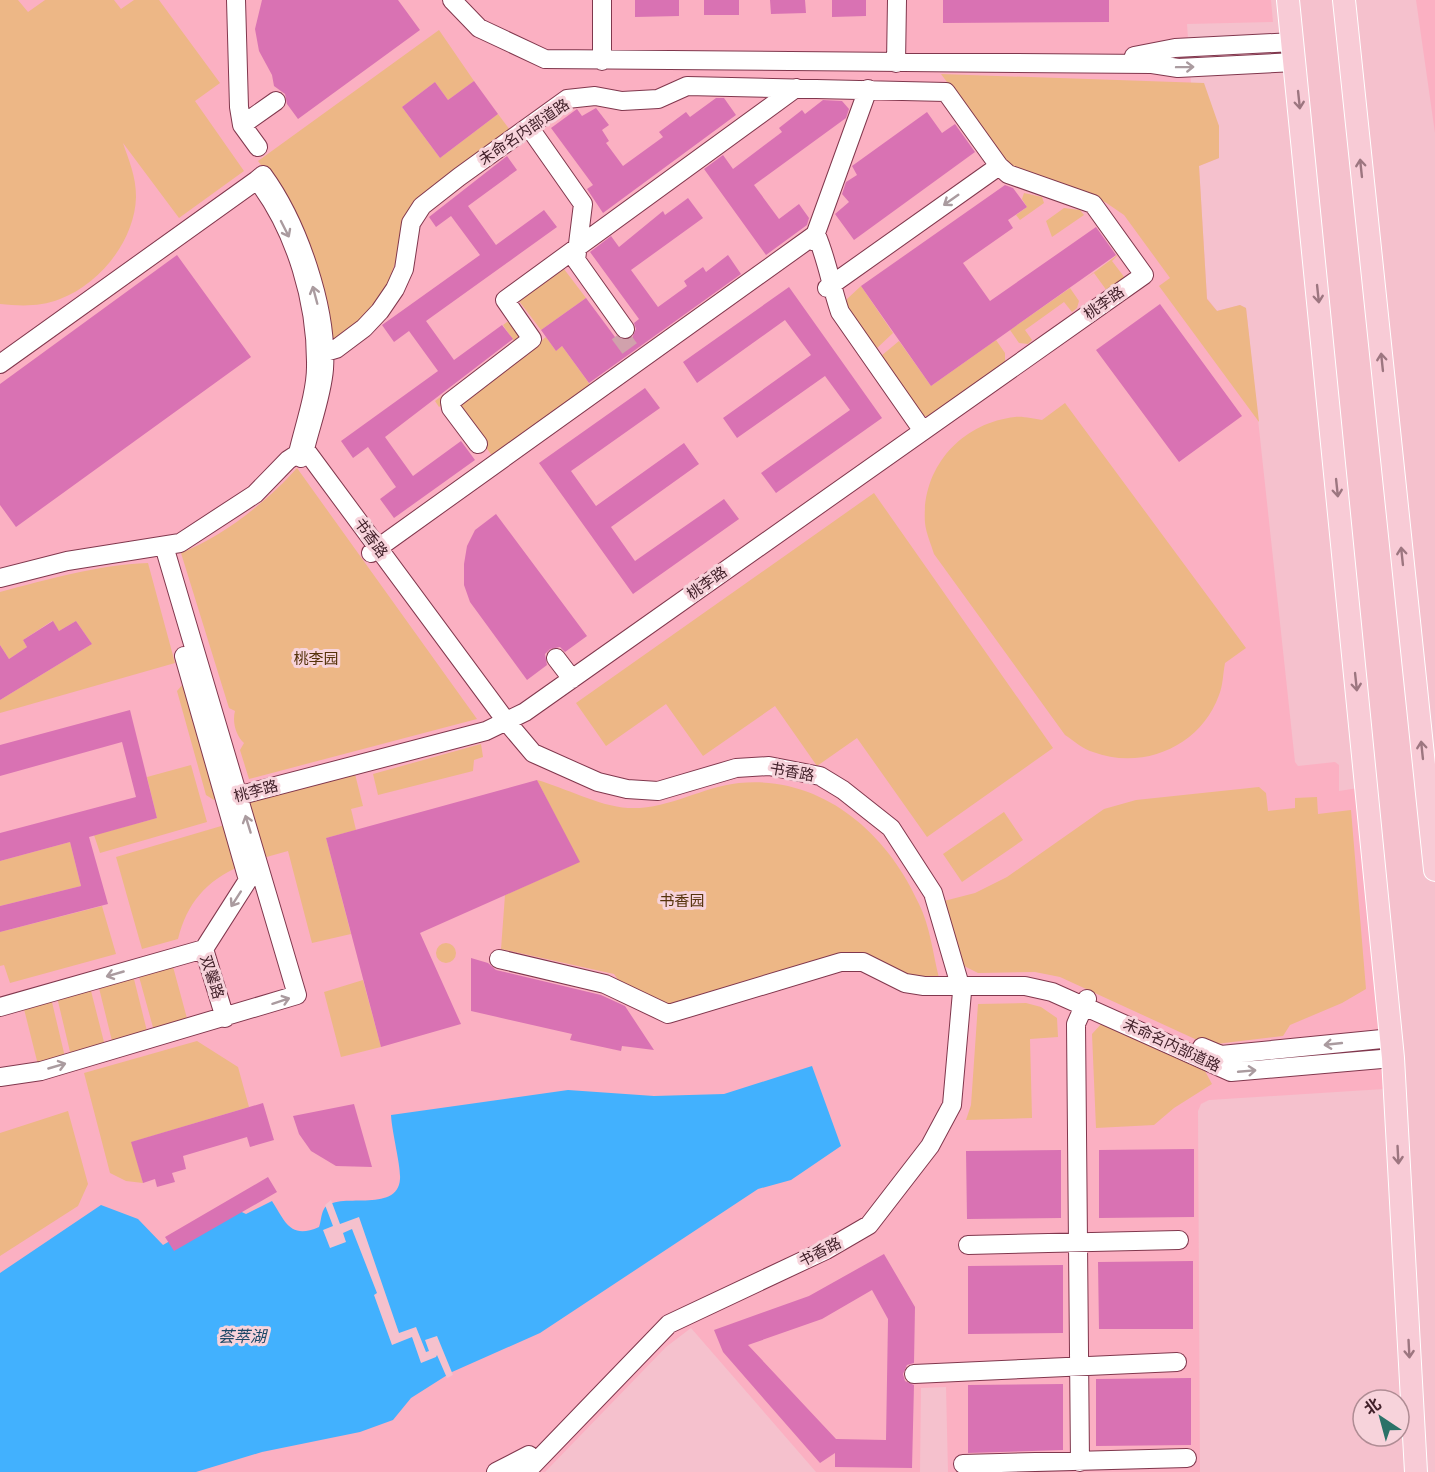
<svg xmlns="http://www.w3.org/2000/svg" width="1435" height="1472" font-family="Roboto,'Noto Sans SC',sans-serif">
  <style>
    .built { fill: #fbb0c2 }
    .green { fill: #edb786 }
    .water { fill: #42b1fe }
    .pier { fill: #f5c1cd }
    .building { fill: #d972b3; fill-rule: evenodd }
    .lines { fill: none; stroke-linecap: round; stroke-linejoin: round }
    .minor-tunnel { stroke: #d1a1ac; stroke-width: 18; stroke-dasharray: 18 9; stroke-linecap: butt }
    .minor-casing { stroke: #80374d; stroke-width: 20 }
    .major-casing { stroke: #fff; stroke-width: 24 }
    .minor { stroke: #fff; stroke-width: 18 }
    .major { stroke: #f8cbd6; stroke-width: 22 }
    .oneway { stroke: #aa9b9f }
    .oneway2 { stroke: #9d7680 }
    .labels { text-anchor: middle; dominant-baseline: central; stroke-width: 6; stroke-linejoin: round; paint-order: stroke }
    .street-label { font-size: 15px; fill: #42212a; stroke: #f7d3db }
    .park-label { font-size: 15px; fill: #55320b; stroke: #f7d3db }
    .water-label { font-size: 16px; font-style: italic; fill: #1c4766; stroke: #f7d3db }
  </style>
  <rect width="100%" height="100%" fill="#f5c1cd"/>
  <path class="built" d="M0,0H1271L1273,22L1187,24L1191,83L1219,126V158L1199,166L1207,298L1217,311L1240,305L1246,308L1295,762L1298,766L1335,762L1339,765V791L1358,788L1384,1089L1209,1100L1201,1104L1198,1111L1200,1472H948L946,1387L921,1388L920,1472H816L691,1328L666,1347L545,1472H0Z
    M1416,0H1435V133Z"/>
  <path class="green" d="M0,0H18L28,12L45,0H114L121,9L134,0H159L220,83L195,101L244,171L179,218L123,143C129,161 136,176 136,197C135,240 100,284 60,299C40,307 20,306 0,304Z
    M439,30L474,81L448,100L435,82L402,107L440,158L498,114L510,130L418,200L388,283L373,305L353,327L328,345L274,183L258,161Z
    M941,74L1204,83L1219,126V158L1199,166L1207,299L1217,311L1240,305L1246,308L1259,422L1159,286L1170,278L1124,215L1105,202L1011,168Z
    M1024,193L1042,197L1044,203L1020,220L1016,215L1027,207L1022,199Z
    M1064,208L1080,210L1084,215L1052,237L1046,221Z
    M1120,253L1112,261L1125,278L1107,291L1094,273L1084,280Z
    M564,269L586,298L541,330L519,301Z
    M861,286L893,333L875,350L846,306L847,299Z
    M1070,288L1079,301L1077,308L1072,312L1064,302L1025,330L1032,340L1028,344L1019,343L1010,330Z
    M511,319L527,342L439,407L435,401L515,343L503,325Z
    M546,337L556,351L562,346L591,386L493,457L455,405Z
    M996,340L1005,353V363L929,416H923L881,356L899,341L931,386Z
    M1065,403L1246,648L1225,663C1223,673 1223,686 1219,695C1201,746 1143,771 1093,752C1083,749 1074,741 1065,735L934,554C931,544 926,533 925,523C921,468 961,423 1015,417C1023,416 1034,419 1042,420Z
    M297,468L477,719L249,779L240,750L244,743C236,736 232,722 235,711L229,708L181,553C222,537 268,501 297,468Z
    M874,493L1053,748L927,837L857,738L817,766L775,706L703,756L666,704L606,746L576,703Z
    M148,563L175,663L0,713V700L92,644L76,621L59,631L52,621L23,640L27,647L9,659L0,645V592C49,579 97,565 148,563Z
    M183,684L219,797L214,800L206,795L177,691Z
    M481,744L483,757L474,760L473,771L378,795L373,774Z
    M191,765L207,822L100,853L94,835L157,818L147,777Z
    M355,774L363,806L351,809L356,830L326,838L351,934L312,943L288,851L263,858L245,803Z
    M537,780C566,788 598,806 628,808C668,810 701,787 739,783C821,775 887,832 919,904C930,926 933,954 939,978L907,976L866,956L672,1006L624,988L614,974L501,949L505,895L579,862Z
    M1259,787L1266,793L1268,811L1295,808V798L1317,797L1318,814L1351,810L1366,989L1342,1003L1290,1025L1283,1036L1208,1045L1060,977L1035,972L978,973L962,965L944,901L975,893L1007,877L1104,809L1136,800Z
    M1004,812L1023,840L962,882L943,854Z
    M228,824L240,866C206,881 187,903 178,939L142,949L116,857Z
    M70,842L81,886L0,906V861Z
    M102,906L116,954L10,983L4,965L0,966V932Z
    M436 953a10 10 0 1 1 20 0a10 10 0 1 1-20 0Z
    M172,963L188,1022L154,1031L138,973Z
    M133,975L148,1035L113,1045L98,984Z
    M363,980L381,1047L341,1057L324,992Z
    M90,987L105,1046L71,1056L57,997Z
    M51,998L65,1057L38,1065L23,1005Z
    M1026,1003L1041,1007L1057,1018L1058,1037L1030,1039L1032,1118L966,1120L971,1105L978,1004Z
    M1103,1022L1195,1062L1205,1071L1212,1084L1174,1108L1154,1125L1096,1128L1092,1034Z
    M197,1041L238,1067L249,1107L132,1142L143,1183L126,1181L110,1173L84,1073Z
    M68,1111L88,1184L78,1206L0,1256V1133Z"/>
  <path class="water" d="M812,1066L841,1146L791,1180L758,1189L540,1333L452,1372L411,1398L393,1420L360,1432L262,1452L196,1472H0V1273L101,1205L138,1219L163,1245L229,1206L246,1214L272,1201C285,1221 290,1240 319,1227C321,1222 321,1214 324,1209C336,1190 398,1215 400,1179C401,1166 392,1133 391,1115L568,1090L654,1096L724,1094Z"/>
  <path class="pier" d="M331,1200L340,1224L359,1217L399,1333L416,1327L426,1352L429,1351L425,1340L437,1336L453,1375L447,1378L437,1355L436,1357L421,1363L412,1337L392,1345L374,1295L377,1293L352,1229L343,1233L346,1242L330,1248L323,1230L333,1226L325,1205Z"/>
  <path class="building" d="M262,0H398L420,30L298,119L287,104L285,94L274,86L272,75L259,51L255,29Z
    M635,0H679V16L635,17Z
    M704,0H739V15H704Z
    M770,0H805L806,13L771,14Z
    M832,0H866V16L832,17Z
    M943,0H1109V22L943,23Z
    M474,81L498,114L440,158L402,107L435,82L448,100Z
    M716,98H724L736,115L603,213L587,189L593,185L551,128L577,109L582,116L596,108L609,125L602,130L609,141L606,143L623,166L663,137L659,132L686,112L690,117Z
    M823,100L842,101L849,109L846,118L754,185L779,219L799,204L809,218L807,225L766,255L704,169L723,155L733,169L782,132L779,128L802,110L805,114Z
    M927,112L942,133L955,124L975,152L854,240L835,214L849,202L842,194L846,182L857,175L852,166Z
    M507,156L517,170L468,206L496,245L544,210L557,227L426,321L454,360L502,325L513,339L385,437L413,476L461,441L475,460L394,518L380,499L396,487L368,447L353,458L341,441L438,371L409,331L394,342L382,325L480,255L451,216L436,227L429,217Z
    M1005,185L1013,188L1027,207L1008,220L1013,228L963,263L990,301L1096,227L1116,255L931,386L861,286Z
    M688,198L703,218L631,270L658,307L687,286L684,281L703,267L706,272L728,255L741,274L589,383L562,346L556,351L541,330L586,298L615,337L625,340L632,338L636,329L634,323L639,319L590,252L611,236L619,247L663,211L665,215Z
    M177,255L251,357L16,527L0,505V384Z
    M789,287L882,418L776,493L761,473L850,410L825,376L737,438L723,418L811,355L785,320L697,383L683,362Z
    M1160,304L1242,416L1179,462L1096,350Z
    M645,388L660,408L571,471L596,506L684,443L699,464L611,527L635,561L724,499L739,519L633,594L539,463Z
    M496,514L587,636L565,652L560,647L550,649L545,654L547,665L527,680L470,602L464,585V564L467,546L475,530Z
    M53,621L59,631L76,621L92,644L0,700V645L9,659L27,647L23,640Z
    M130,710L157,818L89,837L108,904L0,932V906L81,886L70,842L0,861V833L136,797L122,742L0,776V745Z
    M537,780L580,862L420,933L461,1024L381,1047L326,838Z
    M471,958L488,963L496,970L601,995L625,1006L654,1050L622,1046L621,1051L570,1040L572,1034L471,1011Z
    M263,1103L274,1140L250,1147L247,1137L183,1156L186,1169L172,1173L175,1182L157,1187L155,1179L143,1183L131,1142Z
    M354,1104L372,1167L336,1166L311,1151L299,1134L293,1116Z
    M1194,1149V1217L1099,1218V1150Z
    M1061,1150V1218L967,1219L966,1151Z
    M268,1177L277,1192L174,1251L165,1237Z
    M884,1254L915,1307L914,1363L907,1365L903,1374L905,1381L914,1385L912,1468L835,1467V1453L820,1463L723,1352L714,1330L809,1296ZM872,1290L888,1319L886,1440L836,1439L748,1345L822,1319Z
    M1193,1261V1329H1099L1098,1262Z
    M1063,1265V1333L968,1334V1266Z
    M1191,1378V1445L1096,1446V1379Z
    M1063,1384V1450L968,1453V1385Z"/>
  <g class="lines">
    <path class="minor-tunnel" d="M619,334L633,353"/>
    <defs>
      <path id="minor" d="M236,0L239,107L242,125L258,147
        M452,0L479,28L545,59L1152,64L1178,68L1295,62
        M1134,56L1175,48L1293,42
        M602,61V0
        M896,63L897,0
        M242,125L276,101
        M529,127L583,204L576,260L625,329
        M813,241L868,89
        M827,288L999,166
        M0,364L257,180
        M478,444L451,408L450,402L532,339L505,300L796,88
        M301,458L298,453C304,427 316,393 316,367C317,303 296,231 257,180L263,175C298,223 328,309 324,369C322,395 311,424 305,449
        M371,553L816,234C827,259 831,286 840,312L923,431
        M0,578L67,561L180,543L255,494L288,460L305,449L506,721L533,753L598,782L627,789L658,791L736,768L769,766L820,776L843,790L891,828L933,893L962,992L952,1105L930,1146L869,1225L826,1250L669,1324L531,1467L519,1472
        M184,656L248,880L204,949
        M556,658L572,679
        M226,799L486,731L525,712L1144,275L1093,204L1008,174L999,166L946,92L687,86L658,99L622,101L595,96L567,99L459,177L422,206L411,223L404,269L395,289L380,311L364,328L336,349L316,355
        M204,949L225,1018
        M499,959L605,984L668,1014L841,962H863L905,983L924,986H1025L1052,992L1231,1072L1393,1058
        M0,1007L204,949
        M1202,1047L1221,1055L1392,1038
        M0,1077L41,1071L297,995L164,546
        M968,1245L1179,1240
        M914,1374L1177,1362
        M1080,1462L1076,1024L1087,999
        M963,1464L1187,1458
        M496,1472L529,1455"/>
      <path id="major" d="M1288,0L1393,1058L1416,1472
        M1344,0L1435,870"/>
    </defs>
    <use href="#minor" class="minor-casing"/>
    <use href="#major" class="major-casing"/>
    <use href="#minor" class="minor"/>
    <use href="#major" class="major"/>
  </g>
  <defs><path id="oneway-shaft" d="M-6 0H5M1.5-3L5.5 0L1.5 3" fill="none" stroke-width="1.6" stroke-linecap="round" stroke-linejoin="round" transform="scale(1.5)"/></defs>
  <g class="oneway">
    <use href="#oneway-shaft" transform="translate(1185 67) rotate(-1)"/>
    <use href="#oneway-shaft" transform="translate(951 200) rotate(145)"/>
    <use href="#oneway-shaft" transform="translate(285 229) rotate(63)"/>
    <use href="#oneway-shaft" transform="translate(315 295) rotate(-105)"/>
    <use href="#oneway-shaft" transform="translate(248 824) rotate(-107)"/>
    <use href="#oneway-shaft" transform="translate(236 899) rotate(123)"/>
    <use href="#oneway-shaft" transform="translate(115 974) rotate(164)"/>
    <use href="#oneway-shaft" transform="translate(281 1001) rotate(-18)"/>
    <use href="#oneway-shaft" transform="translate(1333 1044) rotate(174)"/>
    <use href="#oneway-shaft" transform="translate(57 1066) rotate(-16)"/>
    <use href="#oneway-shaft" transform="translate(1247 1071) rotate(-5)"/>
  </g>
  <g class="oneway2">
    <use href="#oneway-shaft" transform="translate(1299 100) rotate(84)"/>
    <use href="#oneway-shaft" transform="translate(1361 168) rotate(-96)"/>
    <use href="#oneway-shaft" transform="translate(1318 294) rotate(84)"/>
    <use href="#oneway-shaft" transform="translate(1382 362) rotate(-96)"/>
    <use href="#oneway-shaft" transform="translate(1337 488) rotate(84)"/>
    <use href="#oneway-shaft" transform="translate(1402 556) rotate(-96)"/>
    <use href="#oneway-shaft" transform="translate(1356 682) rotate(84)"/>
    <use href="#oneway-shaft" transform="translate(1422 750) rotate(-96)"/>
    <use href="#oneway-shaft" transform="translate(1398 1155) rotate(87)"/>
    <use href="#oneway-shaft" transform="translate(1409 1349) rotate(87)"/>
  </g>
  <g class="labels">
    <g class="street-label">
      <text transform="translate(524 132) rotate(-34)">未命名内部道路</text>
      <text transform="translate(1104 303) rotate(-35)">桃李路</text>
      <text transform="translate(371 538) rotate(54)">书香路</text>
      <text transform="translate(707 583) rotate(-35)">桃李路</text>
      <text transform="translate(792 772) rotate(10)">书香路</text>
      <text transform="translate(256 791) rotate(-15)">桃李路</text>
      <text transform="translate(212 977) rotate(72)">双馨路</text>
      <text transform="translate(1172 1045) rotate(25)">未命名内部道路</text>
      <text transform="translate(820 1252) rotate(-27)">书香路</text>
    </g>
    <g class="park-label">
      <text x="316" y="659">桃李园</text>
      <text x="682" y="901">书香园</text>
    </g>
    <g class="water-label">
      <text x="242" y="1336">荟萃湖</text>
    </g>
  </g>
  <g transform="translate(1381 1418) rotate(324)"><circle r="28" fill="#f7d3db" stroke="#af8c94" stroke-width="1.5"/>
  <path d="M0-4.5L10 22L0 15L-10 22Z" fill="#2b7268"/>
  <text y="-9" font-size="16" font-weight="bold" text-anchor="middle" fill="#42212a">北</text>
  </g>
</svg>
